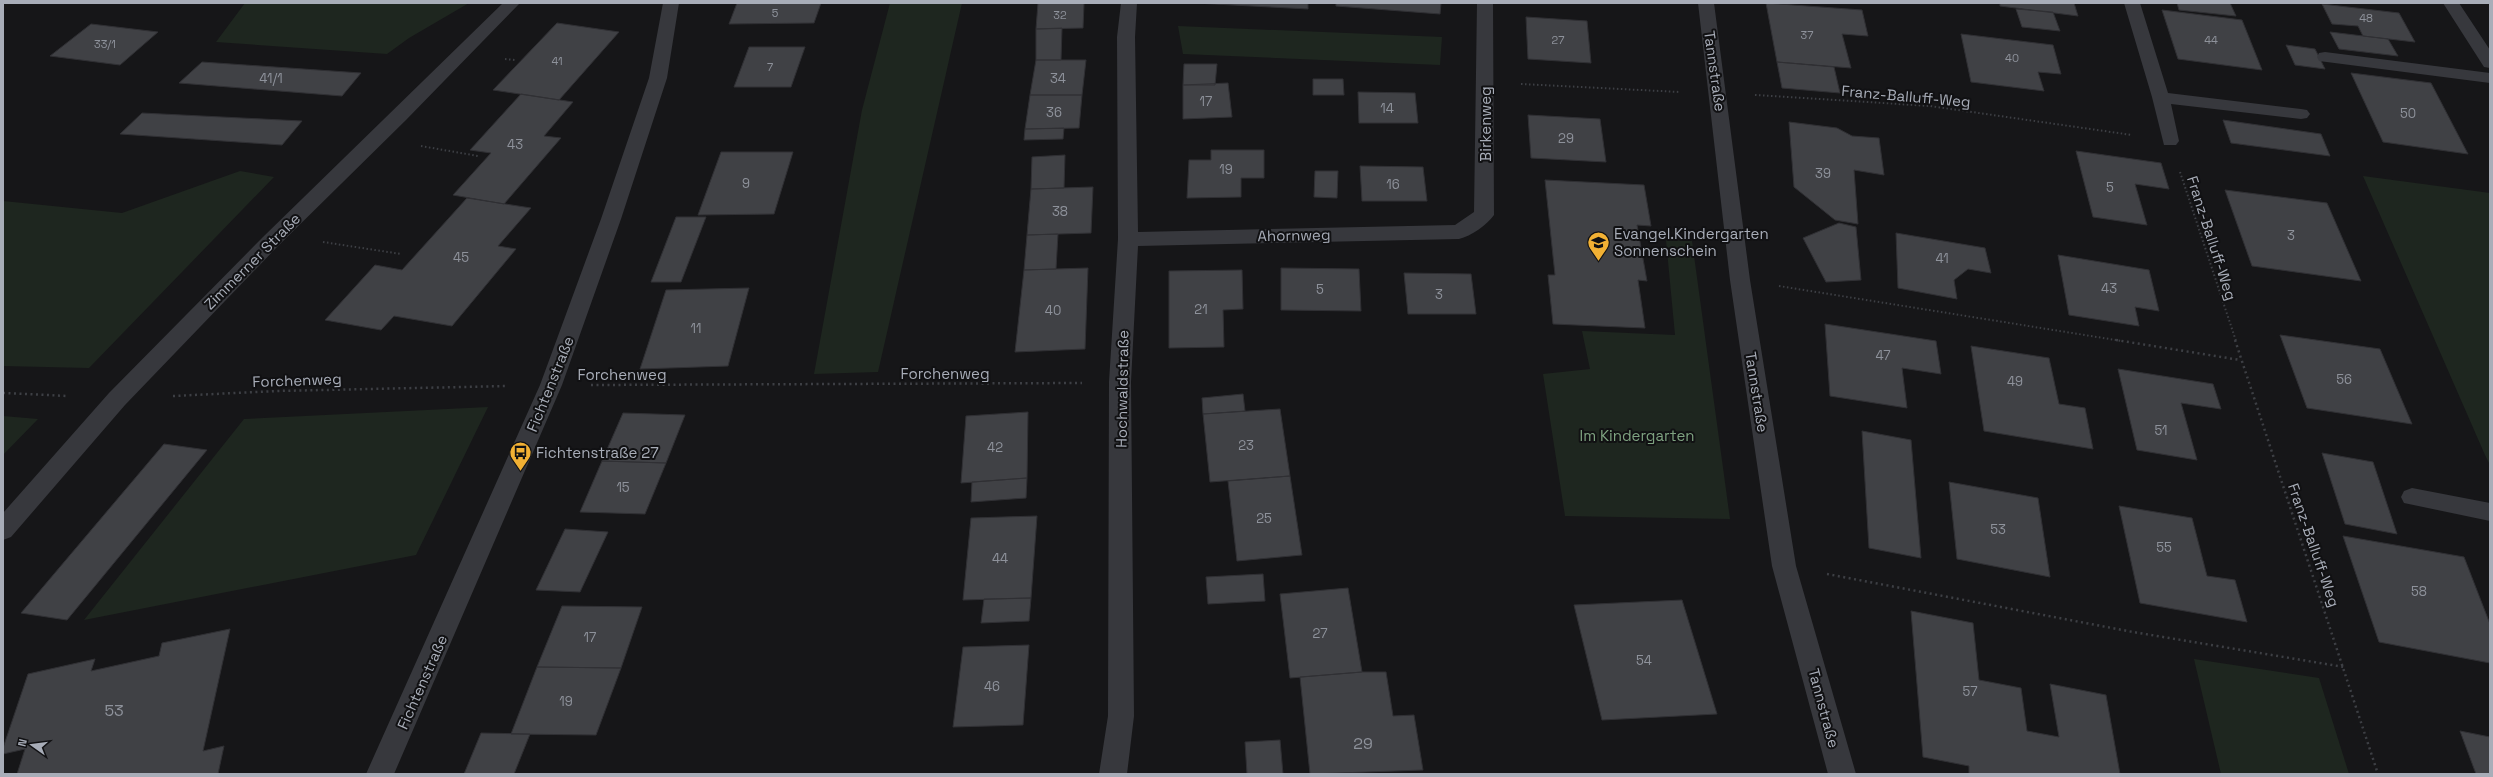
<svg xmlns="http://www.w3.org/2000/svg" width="2493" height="777" font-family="'Space Grotesk',sans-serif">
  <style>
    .green { fill: #1e261f }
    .building { fill: #404145; stroke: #303034 }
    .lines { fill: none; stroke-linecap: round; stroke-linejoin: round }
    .path-far1 { stroke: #3d3f44; stroke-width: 2; stroke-dasharray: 1.5 2.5; stroke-linecap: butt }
    .path { stroke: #3d3f44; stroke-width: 2.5; stroke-dasharray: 2 3.5; stroke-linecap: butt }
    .lane { fill: #37383d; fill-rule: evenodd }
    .street { fill: #37383d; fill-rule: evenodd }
    .labels { text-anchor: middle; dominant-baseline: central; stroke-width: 4; stroke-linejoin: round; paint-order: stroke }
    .far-number-label { font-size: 11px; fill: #8e929b }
    .number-label { font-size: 13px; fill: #8e929b }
    .street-label { font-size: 15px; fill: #a8adb8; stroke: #111113 }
    .poi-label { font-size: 15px; fill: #a8adb8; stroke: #111113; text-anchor: start }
    .park-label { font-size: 15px; fill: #7fa381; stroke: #111113 }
    .near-number-label { font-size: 16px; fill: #8e929b }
  </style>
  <rect width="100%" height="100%" fill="#161618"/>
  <path class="green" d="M245,3H469L409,38L387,54L216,42Z
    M890,3H962L878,372L814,374L862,110Z
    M1178,26L1442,37L1440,65L1183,54Z
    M240,171L274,177L89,368L3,366V201L122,213Z
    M2363,176L2490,193V465L2485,455Z
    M1666,240L1692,241L1730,519L1565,516L1543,374L1590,369L1582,331L1675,335Z
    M488,407L416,555L84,620L244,419Z
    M3,416L38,419L3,455Z
    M2194,659L2319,678L2349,774H2221Z"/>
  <path class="building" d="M737,3H821L814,23L729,24Z
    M1038,3H1084L1083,28L1036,29Z
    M1195,3H1308V9Z
    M1336,3H1441L1440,14L1336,6Z
    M1766,3L1862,10L1868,36L1842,34L1851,68L1777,62Z
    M2000,3H2074L2078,16L2000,6Z
    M2177,3H2230L2236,16L2179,10Z
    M2322,4L2399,13L2415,42L2363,36L2358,26L2332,24Z
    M2016,9L2053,12L2060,31L2022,27Z
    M2162,10L2242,20L2262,70L2178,59Z
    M1526,17L1587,21L1591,63L1528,59Z
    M557,23L619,32L559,100L493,90Z
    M91,24L158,32L120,65L50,56Z
    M1062,28L1061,60H1036V29Z
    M2330,32L2388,39L2398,56L2339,49Z
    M1961,34L2053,45L2061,74L2038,72L2044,91L1971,82Z
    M2286,45L2315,49L2325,69L2295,65Z
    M749,47H805L791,87H734Z
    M1036,60H1086L1082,95H1030Z
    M202,62L361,73L342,96L179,83Z
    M1777,62L1834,67L1840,93L1782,88Z
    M1184,64H1217L1215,85H1183Z
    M2351,73L2431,83L2468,154L2383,142Z
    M1313,79H1343L1344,95H1313Z
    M1228,83L1232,117L1183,119V85Z
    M1358,92L1415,93L1418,123H1359Z
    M521,94L573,102L544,136L561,138L504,204L453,195L491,153L470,150Z
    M1030,95H1082L1079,128L1025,129Z
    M142,113L302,121L282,145L120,134Z
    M1528,115L1600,119L1606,162L1531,158Z
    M2223,120L2321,134L2330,156L2231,143Z
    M1789,122L1837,128L1852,136L1879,138L1884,175L1854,170L1858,224L1835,220L1794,187Z
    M1064,128L1063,139L1024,140L1025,129Z
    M1211,150H1264V178H1241V197L1187,198L1189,160H1211Z
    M2076,151L2161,163L2169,189L2135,184L2147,225L2093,217Z
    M721,152H793L774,214L698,215Z
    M1065,155L1064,188L1031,189L1032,157Z
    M1360,166L1423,167L1427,201H1362Z
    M1315,171H1338L1337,198L1314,197Z
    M1545,180L1644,185L1651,226L1637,225L1647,281L1638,280L1645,328L1553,324L1548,275H1555Z
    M1093,187L1091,233L1027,235L1031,189Z
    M2225,190L2327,203L2361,281L2252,266Z
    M467,198L531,208L498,246L516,249L452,326L394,316L381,330L325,320L375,265L402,270Z
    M676,217H706L681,282H651Z
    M1839,223L1856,227L1861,280L1826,282L1803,238Z
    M1896,233L1985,248L1991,273L1968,269L1954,280L1957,299L1898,288Z
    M1058,234L1056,269L1024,270L1027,235Z
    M2058,255L2149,270L2159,311L2135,307L2139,326L2069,315Z
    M1088,268L1085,349L1015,352L1024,270Z
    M1281,268L1359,269L1361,311L1281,310Z
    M1242,270L1243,309L1223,310L1224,347L1169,348V271Z
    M1404,273L1471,274L1476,314H1408Z
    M749,288L728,366L640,369L666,290Z
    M1825,324L1936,341L1941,374L1902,368L1907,408L1830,396Z
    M2280,335L2380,349L2412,424L2307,408Z
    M1971,346L2049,358L2059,404L2085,408L2093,449L1984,431Z
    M2118,369L2213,384L2221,409L2181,403L2197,460L2137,450Z
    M1243,394L1245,411L1203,414L1202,398Z
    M1280,409L1290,476L1210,482L1203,414Z
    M1028,412L1027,478L961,483L966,416Z
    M623,413L685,415L666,463L602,461Z
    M1862,431L1911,440L1921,558L1869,548Z
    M164,444L207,450L67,620L21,613Z
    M2322,453L2373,462L2397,534L2345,524Z
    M602,461L666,463L645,514L580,512Z
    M1290,476L1302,555L1237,561L1228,481Z
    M1027,478L1026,498L971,502L972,482Z
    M1949,482L2038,498L2050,577L1957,559Z
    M2119,506L2192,518L2207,576L2235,580L2247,622L2140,603Z
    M1037,516L1031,598L963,600L971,518Z
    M565,529L608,532L580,592L536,590Z
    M2343,536L2464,557L2490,624V663L2379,642Z
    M1263,574L1265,601L1208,604L1206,577Z
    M1348,588L1362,672L1290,678L1280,594Z
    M1031,598L1029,621L981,623L984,599Z
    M1682,600L1717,714L1602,720L1574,605Z
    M562,606L642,607L621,668L537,667Z
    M1911,611L1973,623L1979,680L2021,688L2027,731L2059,737L2050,684L2106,695L2120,774H1969V766L1923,757Z
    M230,629L203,751L224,746L218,774H17L25,749L3,754V748L28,674L95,659L91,671L159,656L162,643Z
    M1029,645L1023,725L953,727L963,647Z
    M537,667L621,668L596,735L511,734Z
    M1362,672H1386L1393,716L1414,715L1423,770L1310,774L1300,677Z
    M2460,731L2490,737V774H2476Z
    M481,733L530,734L514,774H464Z
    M1280,740L1283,774H1247L1245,742Z"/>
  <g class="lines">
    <path class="path-far1" d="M505,59L515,60
      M1521,84L1680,92
      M1755,95L1930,106L2132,135
      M421,146L478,156
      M2180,172L2236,341
      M323,242L401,254
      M1779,286L2122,341"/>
    <path class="path" d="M2116,340L2240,360
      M2235,340L2378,774
      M591,385L1082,383
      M3,393L68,396
      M173,396L277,391L508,386
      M1827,574L2133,632L2344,667"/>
    <path class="lane" d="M2124,3H2140L2168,93L2301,109L2307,110L2310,114L2307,118L2301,119L2171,104L2179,141L2176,145H2164L2152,97Z
      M2325,52L2490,73V83L2319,61L2317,57L2319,53Z
      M2412,488L2490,503V521L2404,503L2401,497L2404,491Z"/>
    <path class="street" d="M503,3H520L406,120L277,247L125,405L11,537L3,540V513L109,393L263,237Z
      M663,3H679L667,78L621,219L562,385L394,774H366L540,385L601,219L649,78Z
      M1121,3H1137L1135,37L1138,232L1455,225L1474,212L1477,3H1493L1494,215C1487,225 1471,236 1459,239L1138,246L1131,382L1134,716L1127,774H1099L1108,716L1109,382L1118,239L1117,37Z
      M1698,3H1714L1750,280L1796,566L1856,774H1828L1772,566L1730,280Z
      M2443,3H2459L2490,50V68L2484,67Z"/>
  </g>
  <defs>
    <symbol id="school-pin" viewBox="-11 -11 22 30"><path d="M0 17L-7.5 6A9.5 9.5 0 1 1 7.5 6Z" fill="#f2b134" stroke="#111113"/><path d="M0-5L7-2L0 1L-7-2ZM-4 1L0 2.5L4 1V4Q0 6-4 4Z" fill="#111"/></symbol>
    <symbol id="bus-pin" viewBox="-11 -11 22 30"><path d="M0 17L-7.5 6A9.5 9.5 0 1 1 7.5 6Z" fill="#f2b134" stroke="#111113"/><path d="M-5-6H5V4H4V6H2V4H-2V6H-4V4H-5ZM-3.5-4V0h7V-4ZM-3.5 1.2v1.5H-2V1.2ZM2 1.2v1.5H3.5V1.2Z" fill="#111"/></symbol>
  </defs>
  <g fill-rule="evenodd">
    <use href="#school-pin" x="1586" y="230" width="25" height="34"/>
    <use href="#bus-pin" x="508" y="440" width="25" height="34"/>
  </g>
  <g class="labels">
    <g class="far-number-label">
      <text x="775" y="13">5</text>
      <text x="1060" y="15">32</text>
      <text x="2366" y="18">48</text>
      <text x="1807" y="35">37</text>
      <text x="1558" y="40">27</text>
      <text x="2211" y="40">44</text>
      <text x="105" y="44">33/1</text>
      <text x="2012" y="58">40</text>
      <text x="557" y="61">41</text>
      <text x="770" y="67">7</text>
    </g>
    <g class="number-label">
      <text x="271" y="78">41/1</text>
      <text x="1058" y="78">34</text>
      <text x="1206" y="101">17</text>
      <text x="1387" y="108">14</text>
      <text x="1054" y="112">36</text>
      <text x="2408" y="113">50</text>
      <text x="1566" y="138">29</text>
      <text x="515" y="144">43</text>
      <text x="1226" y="169">19</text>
      <text x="1823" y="173">39</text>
      <text x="746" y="183">9</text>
      <text x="1393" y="184">16</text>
      <text x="2110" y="187">5</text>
      <text x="1060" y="211">38</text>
      <text x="2291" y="235">3</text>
      <text x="461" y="257">45</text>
      <text x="1942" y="258">41</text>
      <text x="2109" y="288">43</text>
      <text x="1320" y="289">5</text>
      <text x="1439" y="294">3</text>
      <text x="1201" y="309">21</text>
      <text x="1053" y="310">40</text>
      <text x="696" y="328">11</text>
      <text x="1883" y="355">47</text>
      <text x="2344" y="379">56</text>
      <text x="2015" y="381">49</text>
      <text x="2161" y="430">51</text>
      <text x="1246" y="445">23</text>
      <text x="995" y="447">42</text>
      <text x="623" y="487">15</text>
      <text x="1264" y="518">25</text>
      <text x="1998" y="529">53</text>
      <text x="2164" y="547">55</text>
      <text x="1000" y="558">44</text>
      <text x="2419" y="591">58</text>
      <text x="1320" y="633">27</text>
      <text x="590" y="637">17</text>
      <text x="1644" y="660">54</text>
      <text x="992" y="686">46</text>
      <text x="1970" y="691">57</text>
      <text x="566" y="701">19</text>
    </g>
    <g class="street-label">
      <text transform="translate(1715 71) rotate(82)">Tannstraße</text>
      <text transform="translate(1906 96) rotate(5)">Franz-Balluff-Weg</text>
      <text transform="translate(1485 124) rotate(-90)">Birkenweg</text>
      <text transform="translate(1294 235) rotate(-1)">Ahornweg</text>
      <text transform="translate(2212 238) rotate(72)">Franz-Balluff-Weg</text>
      <text transform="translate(252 261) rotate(-45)">Zimmerner Straße</text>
      <text x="945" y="373">Forchenweg</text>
      <text x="622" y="374">Forchenweg</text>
      <text transform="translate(297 380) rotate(-2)">Forchenweg</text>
      <text transform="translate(550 384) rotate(-68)">Fichtenstraße</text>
      <text transform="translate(1122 389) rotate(-89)">Hochwaldstraße</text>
      <text transform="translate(1757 392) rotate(81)">Tannstraße</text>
      <text transform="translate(2314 545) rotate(71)">Franz-Balluff-Weg</text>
      <text transform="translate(422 682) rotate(-66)">Fichtenstraße</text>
      <text transform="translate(1824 708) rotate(75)">Tannstraße</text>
    </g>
    <g class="poi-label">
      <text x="1614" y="233">Evangel.Kindergarten<tspan x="1614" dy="17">Sonnenschein</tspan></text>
      <text x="536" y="452">Fichtenstraße 27</text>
    </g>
    <g class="park-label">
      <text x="1637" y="435">Im Kindergarten</text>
    </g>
    <g class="near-number-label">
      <text x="114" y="710">53</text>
      <text x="1363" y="743">29</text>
    </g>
  </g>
  <rect width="2493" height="777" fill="none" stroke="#a8adb8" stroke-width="8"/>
  <g transform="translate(32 745) rotate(284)" stroke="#111113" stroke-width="3" paint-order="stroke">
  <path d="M0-3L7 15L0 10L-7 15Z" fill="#a8adb8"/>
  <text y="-6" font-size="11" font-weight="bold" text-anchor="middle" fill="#a8adb8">N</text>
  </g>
</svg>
